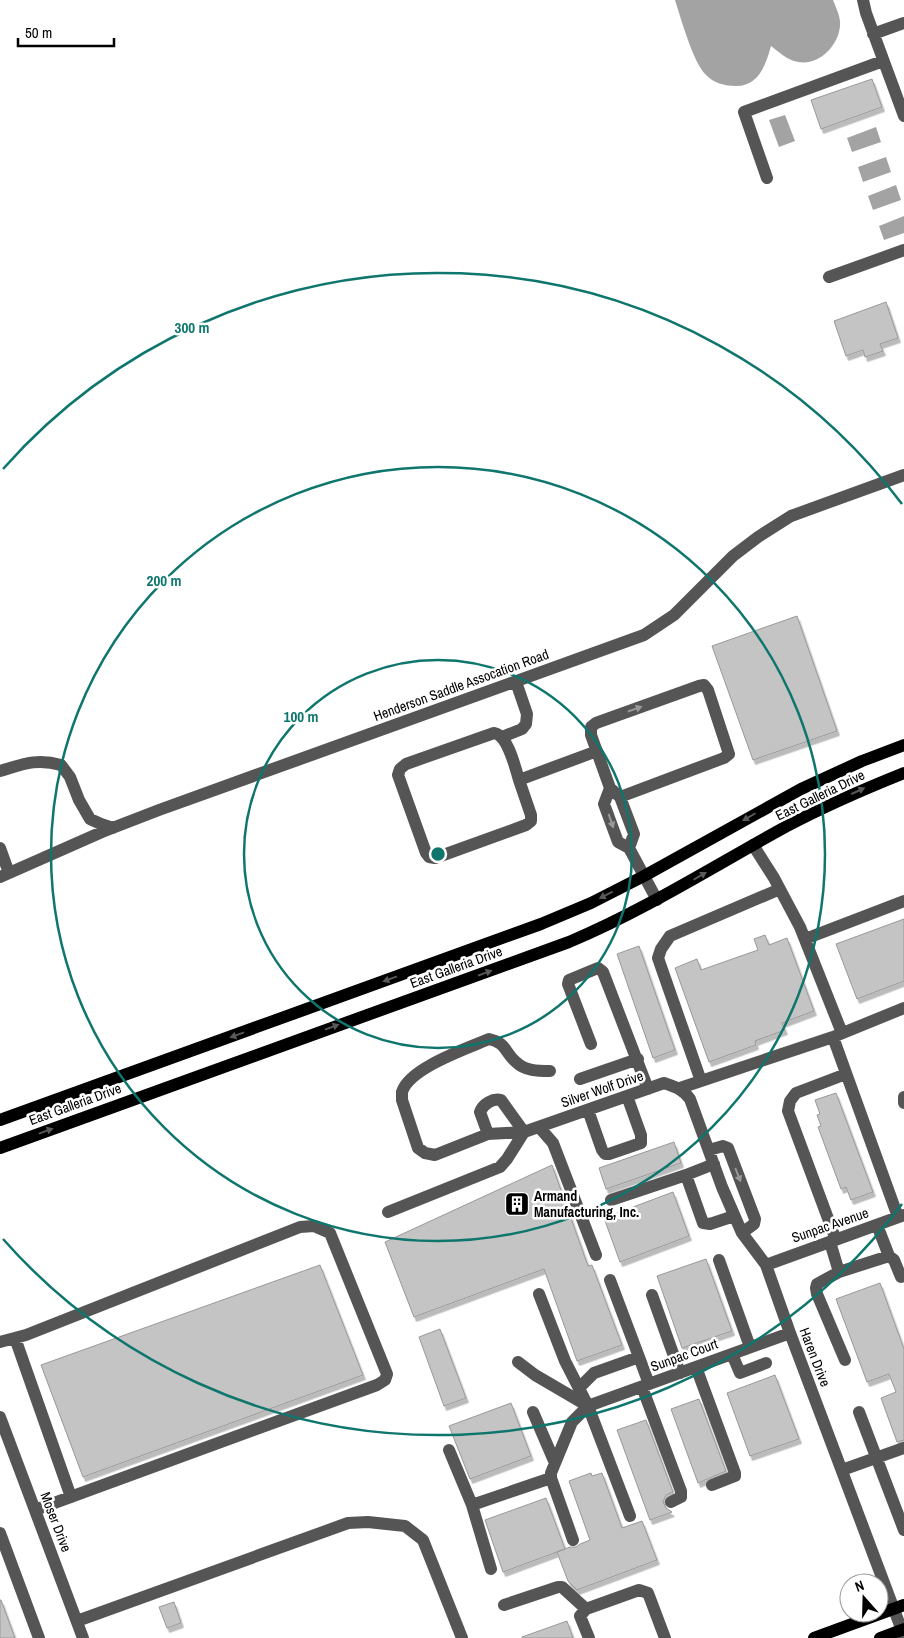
<svg xmlns="http://www.w3.org/2000/svg" width="904" height="1638" font-family="'Archivo Narrow',sans-serif">
  <style>
    .water { fill: #a3a3a3 }
    .building { fill: #c4c4c4; stroke: #999; filter: url(#shadow) }
    .lines { fill: none; stroke-linecap: round; stroke-linejoin: round }
    .minor { stroke: #555; stroke-width: 12 }
    .major { stroke: #000; stroke-width: 12 }
    .oneway { fill: #999 }
    .oneway2 { fill: #595959 }
    .ring { fill: none; stroke: #0f766e; stroke-width: 2.5 }
    .labels { text-anchor: middle; dominant-baseline: central; stroke-width: 5; stroke-linejoin: round; paint-order: stroke }
    .street-label { font-size: 14px; fill: #000; stroke: #fff }
    .poi-label { font-size: 14px; font-weight: bold; fill: #000; stroke: #fff; text-anchor: start }
    .centre { fill: #0f766e; stroke: #fff; stroke-width: 2.5 }
    .ring-label { font-size: 15px; text-anchor: middle; font-weight: bold; fill: #0f766e; stroke: #fff; stroke-width: 5; stroke-linejoin: round; paint-order: stroke }
  </style>
  <defs>
    <filter id="shadow"><feDropShadow dx="2.5" dy="4.5" stdDeviation="0" flood-color="#0004"/></filter>
  </defs>
  <rect width="100%" height="100%" fill="#fff"/>
  <path class="water" d="M675,0H833C836,8 841,17 840,26C838,48 816,68 794,61C785,58 779,52 771,46C766,64 759,86 736,86C725,86 713,83 705,74C693,61 681,19 675,0Z
    M785,115L795,141L779,147L769,120Z
    M876,127L881,142L852,152L847,138Z
    M886,157L891,172L863,182L858,167Z
    M896,185L901,200L873,210L868,196Z
    M904,216V233L884,240L879,226Z"/>
  <path class="building" d="M872,79L882,107L821,129L811,100Z
    M886,302L898,338L880,344L883,351L865,357L863,350L846,356L834,321Z
    M797,616L837,731L753,760L712,646Z
    M904,919V981L857,999L836,944Z
    M765,935L769,945L787,938L814,1011L782,1023L785,1030L755,1041L756,1045L709,1062L675,968L697,959L701,970L758,950L754,939Z
    M639,946L675,1050L653,1058L617,954Z
    M836,1093L873,1192L851,1200L846,1187L841,1189L818,1127L821,1126L817,1115L820,1114L815,1100Z
    M674,1142L681,1163L606,1189L599,1168Z
    M552,1165L588,1266L592,1265L622,1345L577,1361L544,1269L414,1317L385,1242Z
    M673,1192L689,1236L620,1262L604,1218Z
    M706,1259L732,1331L682,1348L657,1276Z
    M320,1265L363,1375L83,1477L41,1365Z
    M880,1283L904,1349V1440L897,1442L881,1398L896,1392L889,1374L867,1382L836,1299Z
    M440,1329L466,1398L444,1406L419,1337Z
    M775,1375L799,1439L750,1456L727,1393Z
    M699,1399L726,1471L698,1483L671,1409Z
    M511,1403L531,1456L470,1479L449,1426Z
    M646,1420L673,1492L666,1495L663,1502L666,1508L672,1512L650,1520L617,1430Z
    M591,1473L592,1476L602,1473L622,1528L642,1521L657,1560L577,1590L568,1581L557,1552L570,1547H576L580,1544L590,1540L569,1481Z
    M546,1498L565,1549L503,1572L485,1520Z
    M0,1600H1L15,1638H0Z
    M174,1602L181,1623L167,1628L159,1607Z
    M567,1621L573,1638H522V1637Z"/>
  <g class="lines">
    <path class="minor" d="M863,0L866,13L904,116
      M873,34L904,23
      M767,178L744,112L883,61
      M829,277L904,250
      M502,737L522,729L526,724L527,714L516,682
      M0,771C23,764 37,758 61,765L70,777L79,800L90,819L101,824L113,828
      M519,780L531,815V821L526,825L435,858L429,857L426,853L398,775L400,769L406,764L494,733C508,735 515,767 519,780L597,751
      M610,788L604,804L618,842L629,848L657,900
      M620,797L724,758L729,754L708,690L704,685L699,686L596,723L591,727V735L610,788L620,797L634,834L629,848
      M753,845L774,878L800,927L842,1033
      M0,848L9,873
      M0,877L102,832L159,810L644,635L674,615L733,556L758,537L791,516L904,475
      M805,939L904,901
      M833,1037L898,1217
      M591,1044L568,984L569,980L598,968L603,972L648,1089
      M550,1071C538,1071 525,1071 516,1062C504,1052 507,1043 489,1039C468,1048 409,1068 402,1092C402,1092 402,1099 402,1100L418,1148L425,1153L435,1155L488,1134L524,1132L664,1083C675,1087 683,1089 690,1099L722,1187L742,1233L766,1265L790,1333L904,1636
      M580,1079L638,1059
      M701,1081L658,958L661,949L670,936L780,889
      M680,1088L833,1037L904,1008
      M904,1097V1103
      M588,1110L602,1150L605,1154H609L641,1143V1135L627,1096
      M539,1127L553,1143L596,1255
      M488,1134L480,1112C483,1104 493,1098 501,1100L524,1132
      M709,1150L723,1146L728,1148L755,1219L754,1224L742,1233
      M686,1175L714,1164
      M611,1200L686,1175L703,1223L710,1224L734,1216
      M388,1212L500,1167L507,1159L524,1132
      M877,1225L889,1256
      M836,1240L788,1111L790,1101L796,1093L846,1074
      M830,1242L839,1272
      M719,1260L750,1347
      M766,1265L904,1215
      M610,1280L639,1357
      M652,1295L680,1373
      M15,1338L71,1497
      M0,1342L26,1335L300,1227L314,1226L330,1233L387,1374L385,1380L377,1385L35,1510
      M732,1354L740,1373L766,1363
      M845,1360L817,1294L816,1288L817,1284L839,1272L889,1256L894,1260L901,1277
      M518,1362L535,1375L588,1406L565,1361L539,1294
      M696,1367L735,1473V1476L712,1485
      M642,1387L681,1491V1497L671,1502
      M579,1388L594,1373L639,1357L649,1384
      M588,1406L630,1516
      M533,1412L555,1463
      M859,1412L904,1530
      M0,1417L83,1638
      M449,1450L472,1505L491,1569
      M842,1470L904,1448
      M472,1505L551,1478
      M0,1533L39,1638
      M573,1540L551,1478V1473L572,1422L588,1406L790,1333
      M504,1605L558,1587H562L586,1609
      M77,1621L348,1523L368,1522L405,1526L423,1540L462,1638
      M589,1638L580,1616L586,1609L639,1590L648,1593L665,1638"/>
    <path class="major" d="M0,1120L541,924L591,903L644,876L801,789L862,761L904,745
      M0,1148L569,942C645,910 714,866 787,826C825,806 864,789 904,773
      M814,1638L904,1605
      M880,1638L904,1629"/>
  </g>
  <defs><path id="oneway-solid" d="M-6-.8H1V-3.2L6.5 0L1 3.2V.8H-6Z" transform="scale(1.25)"/></defs>
  <g class="oneway">
    <use href="#oneway-solid" transform="translate(635 709) rotate(-19)"/>
    <use href="#oneway-solid" transform="translate(611 821) rotate(71)"/>
    <use href="#oneway-solid" transform="translate(738 1175) rotate(69)"/>
  </g>
  <g class="oneway2">
    <use href="#oneway-solid" transform="translate(858 791) rotate(-25)"/>
    <use href="#oneway-solid" transform="translate(749 817) rotate(150)"/>
    <use href="#oneway-solid" transform="translate(700 876) rotate(-30)"/>
    <use href="#oneway-solid" transform="translate(606 895) rotate(153)"/>
    <use href="#oneway-solid" transform="translate(485 973) rotate(-20)"/>
    <use href="#oneway-solid" transform="translate(390 979) rotate(160)"/>
    <use href="#oneway-solid" transform="translate(332 1027) rotate(-20)"/>
    <use href="#oneway-solid" transform="translate(237 1035) rotate(160)"/>
    <use href="#oneway-solid" transform="translate(46 1131) rotate(-20)"/>
  </g>
  <g class="ring">
    <circle cx="438" cy="854" r="194"/>
    <circle cx="438" cy="854" r="387"/>
    <path d="M902 1204A581 581 0 0 1 3 1239M3 469A581 581 0 0 1 902 504"/>
  </g>
  <defs>
    <symbol id="building-square" viewBox="-11 -11 22 22"><rect x="-9" y="-9" width="18" height="18" rx="4" fill="#000" stroke="#fff"/><path d="M-4-6H4V6H1V3H-1V6H-4ZM-2.5-4.3h1.7v1.8h-1.7ZM.8-4.3h1.7v1.8H.8ZM-2.5-1h1.7V.8h-1.7ZM.8-1h1.7V.8H.8Z" fill="#fff"/></symbol>
  </defs>
  <g fill-rule="evenodd">
    <use href="#building-square" x="503" y="1190" width="28" height="28"/>
  </g>
  <g class="labels">
    <g class="street-label">
      <text transform="translate(461 685) rotate(-20)">Henderson Saddle Assocation Road</text>
      <text transform="translate(820 795) rotate(-26)">East Galleria Drive</text>
      <text transform="translate(456 967) rotate(-20)">East Galleria Drive</text>
      <text transform="translate(602 1089) rotate(-19)">Silver Wolf Drive</text>
      <text transform="translate(75 1104) rotate(-20)">East Galleria Drive</text>
      <text transform="translate(830 1225) rotate(-19)">Sunpac Avenue</text>
      <text transform="translate(684 1355) rotate(-20)">Sunpac Court</text>
      <text transform="translate(815 1357) rotate(69)">Haren Drive</text>
      <text transform="translate(56 1522) rotate(69)">Moser Drive</text>
    </g>
    <g class="poi-label">
      <text x="534" y="1196">Armand<tspan x="534" dy="16">Manufacturing, Inc.</tspan></text>
    </g>
  </g>
  <circle cx="438" cy="854" r="8" class="centre"/>
  <g class="ring-label">
    <text x="192" y="333">300 m</text>
    <text x="164" y="586">200 m</text>
    <text x="301" y="722">100 m</text>
  </g>
  <g transform="translate(864 1598) rotate(340)"><circle r="24" fill="#ffffff" stroke="#999999"/>
  <path d="M0-4L9 19L0 12L-9 19Z" fill="#000000"/>
  <text y="-8" font-size="14" font-weight="bold" text-anchor="middle" fill="#000000">N</text>
  </g>
  <path d="M18 38v8h96v-8" fill="none" stroke="#000000" stroke-width="2.5"/>
  <text x="25" y="38" font-size="15" fill="#000000" stroke="#ffffff" stroke-width="4" paint-order="stroke">50 m</text>
</svg>
